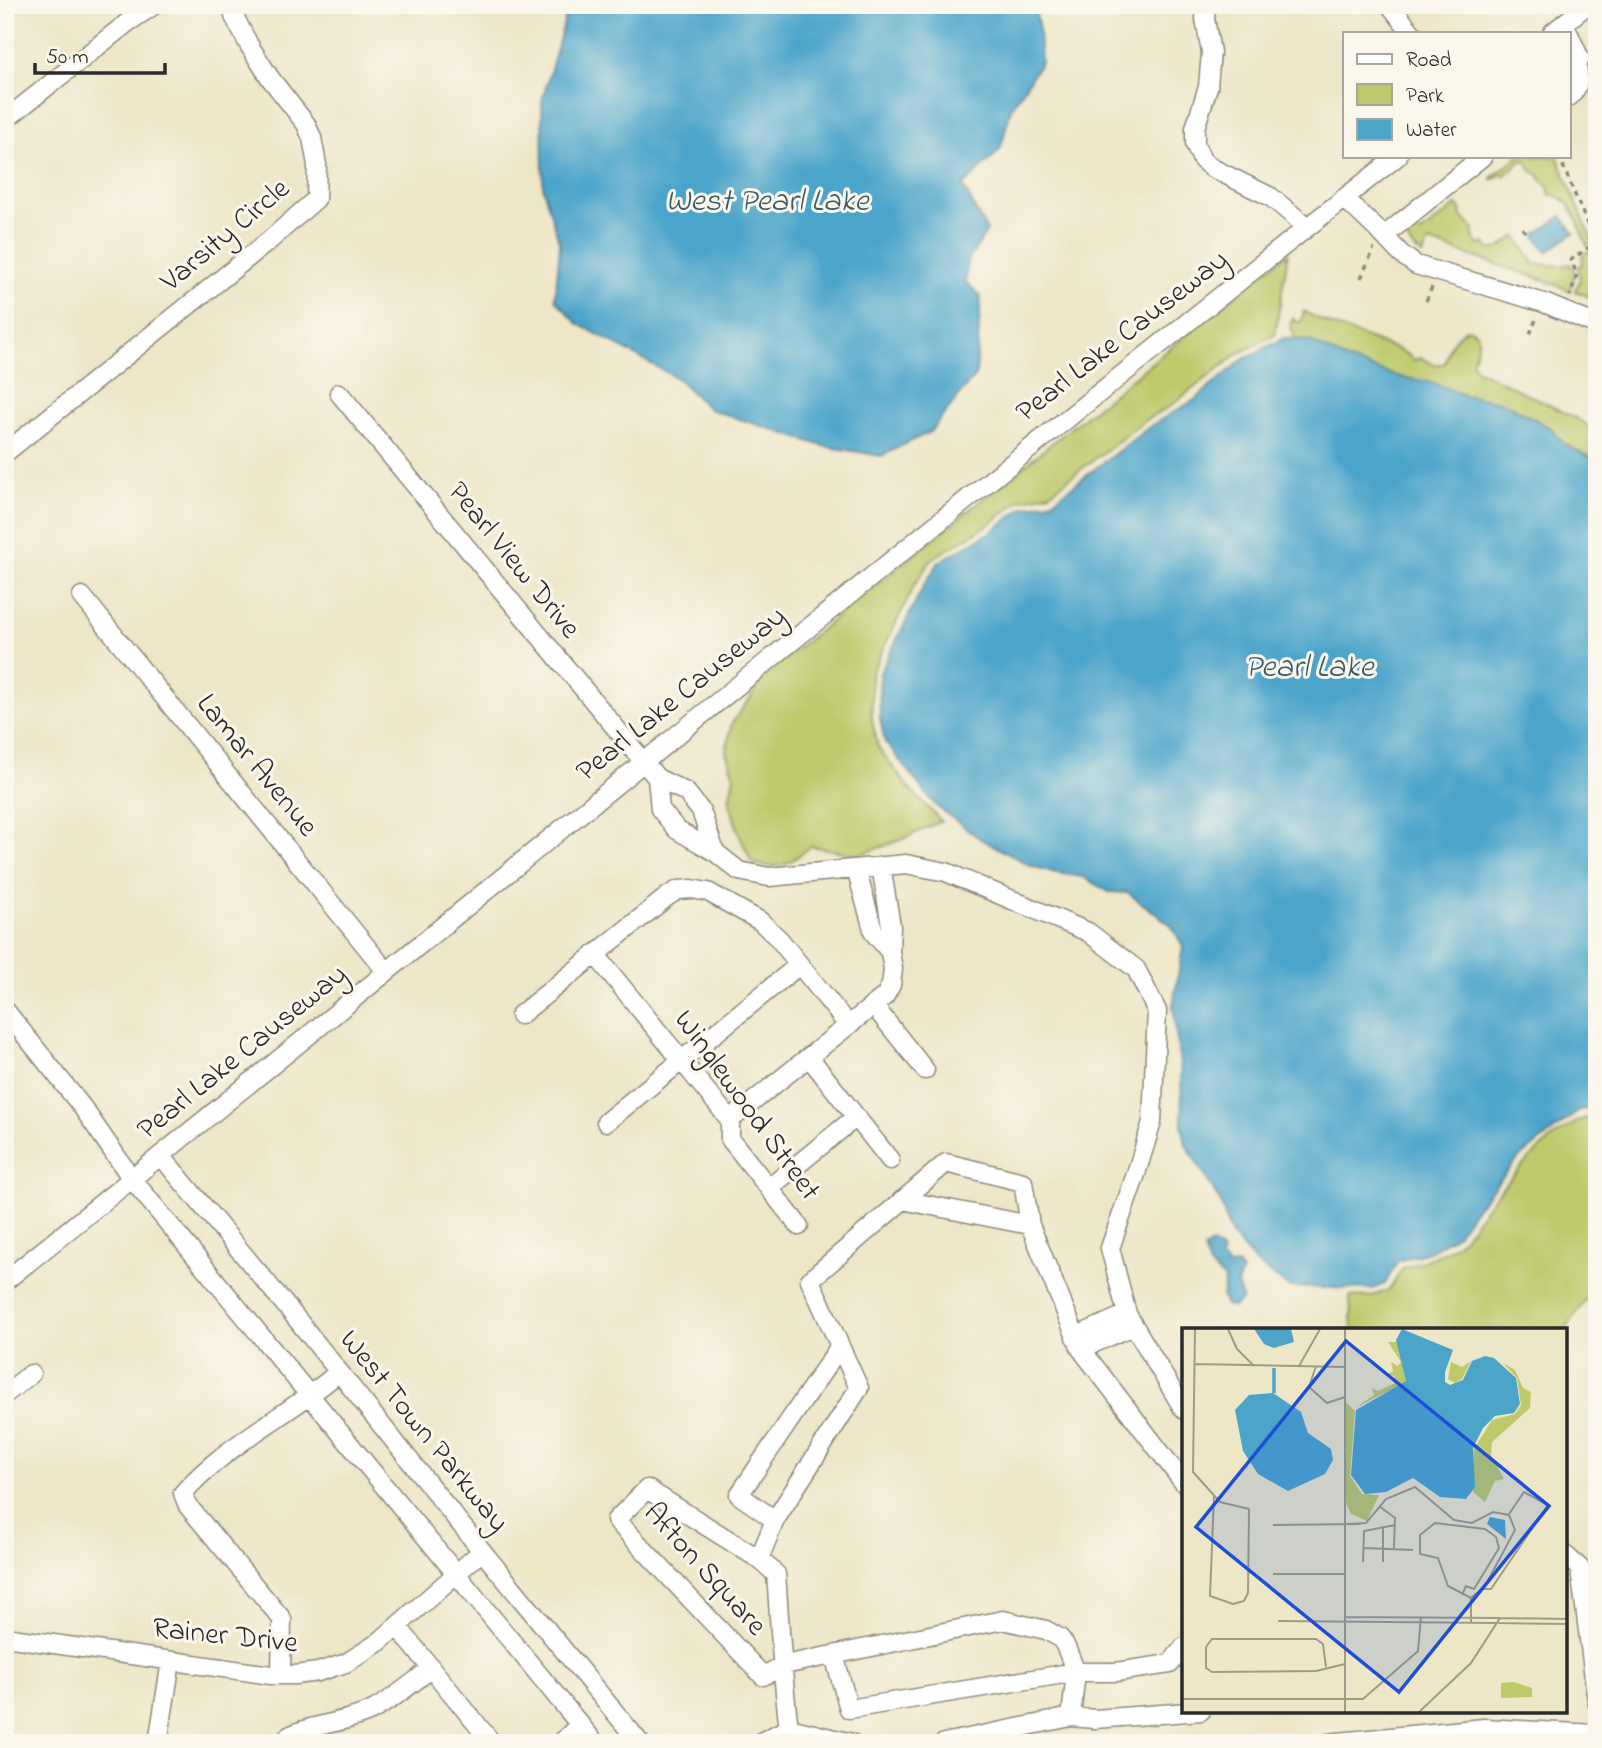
<svg xmlns="http://www.w3.org/2000/svg" width="1602" height="1748" font-family="'Indie Flower',sans-serif">
  <style>
    .green { fill: #bdc96b; stroke: #747a4b; stroke-width: 2 }
    .water { fill: #4ca4c9; stroke: #3c687a; stroke-width: 2 }
    .lines { fill: none; stroke-linecap: round; stroke-linejoin: round }
    .minor-casing { stroke: #8c8879; stroke-width: 21 }
    .path { stroke: #8c8879; stroke-width: 3.5; stroke-dasharray: 5 5; stroke-linecap: butt }
    .minor { stroke: #fff; stroke-width: 18 }
    .labels { text-anchor: middle; dominant-baseline: central; stroke-width: 6; stroke-linejoin: round; paint-order: stroke }
    .street-label { font-size: 30px; fill: #2b2b2b; stroke: #fbf7ec }
    .water-label { font-size: 32px; font-style: italic; fill: #385b6a; stroke: #fbf7ec }
    .inset-river { fill: none; stroke: #4ca4c9; stroke-width: 3.5 }
    .inset-road { fill: none; stroke: #9f9b89; stroke-width: 2 }
    .view { fill: #1d4ed8; fill-opacity: 0.15; stroke: #1d4ed8; stroke-width: 3.5 }
    .inset-edge { fill: none; stroke: #2b2b2b; stroke-width: 3.5 }
  </style>
  <rect width="100%" height="100%" fill="#fbf7ec"/>
  <filter id="ink" filterUnits="userSpaceOnUse"><feTurbulence type="fractalNoise" baseFrequency=".0143" numOctaves="2"/><feDisplacementMap in="SourceGraphic" scale="14" xChannelSelector="R" yChannelSelector="G"/><feConvolveMatrix kernelMatrix="1 2 1 2 8 2 1 2 1" color-interpolation-filters="sRGB"/></filter>
  <filter id="wash" filterUnits="userSpaceOnUse"><feTurbulence type="fractalNoise" baseFrequency=".00686" numOctaves="4" result="noise"/><feDisplacementMap in="SourceGraphic" scale="28" xChannelSelector="R" yChannelSelector="G"/><feGaussianBlur stdDeviation="1.57" result="paint"/><feColorMatrix in="noise" values="0 0 0 0 0 0 0 0 0 0 0 0 0 0 0 0 0 1.4 0 .05"/><feComposite in="paint" operator="in"/></filter>
  <g filter="url(#wash)">
    <rect width="100%" height="100%" fill="#ede6c7"/>
    <path class="green" d="M1519,156H1557L1593,242L1587,246C1580,229 1572,194 1550,195L1547,185L1540,179L1539,175L1532,171L1526,161H1521L1504,176L1502,174L1492,180L1491,178Z
      M1457,205L1461,209L1460,215L1474,229L1473,237L1479,245L1485,243L1490,250L1499,248L1516,236L1535,265L1540,264L1561,266L1571,264L1575,274L1570,291L1544,280L1429,242L1423,255C1411,248 1403,239 1406,225L1421,233Z
      M1588,251L1597,253V300L1575,291L1580,280L1578,267L1583,264L1582,256Z
      M1288,253L1275,335L1239,353L1169,407L1147,419L1050,493L1020,500L990,524L933,558L916,582L871,674L872,721L878,747L908,787L941,821L903,839L859,855L811,846C788,864 782,871 752,863L739,834L729,801L734,776L726,752L732,723L752,696L757,681Z
      M1304,311C1326,325 1351,332 1375,341C1388,347 1404,349 1414,360L1421,358L1433,364H1444C1448,358 1447,352 1450,347C1453,340 1460,333 1467,328C1486,333 1476,349 1472,362L1476,369L1578,419L1591,428H1597V460L1573,449L1562,442L1551,428L1505,403L1464,395L1431,382L1404,378L1377,370L1347,360L1309,341L1295,338L1290,323L1293,318L1295,322H1301Z
      M1597,1115V1283L1565,1330H1352L1350,1296L1370,1297L1389,1290L1403,1268C1424,1261 1444,1255 1461,1240C1468,1234 1474,1223 1480,1215C1504,1184 1558,1121 1597,1115Z"/>
    <path class="water" d="M569,5H1034L1039,29L1041,62L1011,109L1000,150L963,186L987,231L967,262L966,282L981,297L976,374L930,432L881,456L823,446L709,409L678,379L577,323L555,299L560,245L543,188L542,101Z
      M1562,216L1574,233L1547,252L1535,235Z
      M1284,338L1309,341L1347,360L1377,370L1404,378L1431,382L1464,395L1505,403L1551,428L1562,442L1573,449L1597,460V1107L1580,1110L1520,1157L1474,1210L1458,1233L1429,1252L1398,1261L1385,1284L1372,1289L1289,1287L1257,1264L1231,1235L1220,1201L1186,1144L1182,1125L1181,1073L1173,1006L1183,946L1171,925L1128,893L1109,892L1083,877L1056,873L1032,866L982,840L936,806L885,742L880,719L879,675L924,585L939,562L994,530L1022,508L1053,501L1152,425L1196,399L1242,360Z
      M1212,1244L1220,1249L1223,1254L1220,1257L1222,1260L1225,1261L1228,1266L1237,1265L1242,1271L1237,1285L1243,1300L1234,1307L1226,1305L1222,1297L1225,1279L1209,1266L1204,1249Z"/>
  </g>
  <g filter="url(#ink)">
    <g class="lines">
      <defs>
        <path id="minor" d="M1206,5L1205,19L1211,52L1208,87L1195,128V144L1202,160L1212,168L1271,197L1307,227
          M1390,5L1412,33
          M1552,33L1587,5
          M1569,34L1580,59L1576,67L1569,74
          M1569,97C1580,87 1579,78 1577,65
          M5,120L127,23L154,5
          M1344,198L1384,236L1483,156
          M1384,236L1401,254L1416,265L1544,303L1597,325
          M339,393L657,778L686,792L701,811L715,852
          M5,453L270,240L316,199L317,165L312,138L306,124L270,78L249,45L234,16L237,5
          M82,596L386,971
          M657,778L660,809L677,830L715,852L739,871L769,877L906,864L946,872L1088,932L1136,969L1157,1011L1152,1122L1135,1177L1110,1248L1127,1314L1184,1410
          M856,869L874,933L890,952
          M595,954L730,1120V1139L799,1226
          M873,1005L925,1070
          M5,1010L83,1108L132,1179L595,1743
          M520,1015L668,896L678,890L692,889L708,892L760,921L779,939L848,1025
          M809,1057L890,1160
          M730,1120L885,996L891,985L893,969L890,952L891,926L881,866
          M606,1122L799,965
          M162,1157L292,1313L482,1551L640,1743
          M769,1188L856,1117
          M902,1200L1030,1225L1081,1349L1184,1483
          M5,1281C471,907 928,524 1398,156
          M1075,1337L1127,1314
          M1081,1349L1133,1326
          M5,1394L31,1374
          M775,1520L739,1495L840,1346
          M1565,1555L1580,1568L1597,1701
          M759,1559L775,1520L859,1388L810,1280L946,1163L1023,1182L1030,1225
          M397,1626L492,1743
          M5,1637L271,1675H295L318,1672L346,1663L379,1642L482,1551
          M834,1655L849,1709L1076,1672H1116L1170,1664L1184,1647
          M281,1675L282,1619L188,1506L183,1493C226,1444 289,1415 339,1372
          M789,1728C782,1677 780,1625 776,1574L759,1559L647,1489L616,1520L763,1676L784,1665L1003,1620L1046,1630L1060,1638L1065,1645L1076,1672L1071,1717
          M158,1743L171,1661
          M289,1743V1736C315,1723 347,1723 373,1710C394,1699 413,1682 431,1669
          M561,1743L580,1724
          M759,1743L789,1728L852,1743
          M944,1743L1071,1717L1095,1719L1201,1711
          M1328,1743L1484,1728L1597,1734"/>
      </defs>
      <use href="#minor" class="minor-casing"/>
      <path class="path" d="M1559,156L1595,243L1571,260L1577,275L1570,296
        M1522,228L1526,233
        M1361,278L1374,248
        M1426,301L1432,287
        M1530,334L1537,317
        M1590,365L1597,352"/>
      <use href="#minor" class="minor"/>
    </g>
  </g>
  <g class="labels">
    <g class="street-label">
      <text transform="translate(226 236) rotate(-40)">Varsity Circle</text>
      <text transform="translate(1123 337) rotate(-38)">Pearl Lake Causeway</text>
      <text transform="translate(513 561) rotate(51)">Pearl View Drive</text>
      <text transform="translate(682 695) rotate(-39)">Pearl Lake Causeway</text>
      <text transform="translate(256 766) rotate(51)">Lamar Avenue</text>
      <text transform="translate(243 1053) rotate(-39)">Pearl Lake Causeway</text>
      <text transform="translate(746 1106) rotate(54)">Winglewood Street</text>
      <text transform="translate(423 1432) rotate(51)">West Town Parkway</text>
      <text transform="translate(704 1570) rotate(48)">Afton Square</text>
      <text transform="translate(225 1637) rotate(6)">Rainer Drive</text>
    </g>
    <g class="water-label">
      <text x="767" y="202">West Pearl Lake</text>
      <text x="1309" y="668">Pearl Lake</text>
    </g>
  </g>
  <g transform="translate(1182 1328)">
    <rect width="385" height="385" fill="#ede6c7"/>
    <path d="M206,14H215L220,25L224,54L173,80L192,67L190,60L196,63L213,55L212,48L205,47L211,43L209,34L216,38L219,34ZM289,33L280,51L273,55L266,51L269,34L280,39ZM321,35L333,42L341,60L349,64L348,80L310,114L309,127L322,151L313,153L303,174L291,164L292,121L310,92L333,86L339,77L335,50ZM164,74L173,83L168,148L180,166L197,167L185,193L169,186L164,175ZM332,354L350,360V369L319,370V355Z" fill="#bdc96b"/>
    <path d="M72,1H109L112,14L92,20L82,16ZM220,1L271,22L263,44V54L268,57L281,52L290,33L303,28L312,30L334,50L338,76L332,85L313,88L301,100L291,120L293,159L284,171L258,169L231,150L204,164L183,166L169,147L174,82L224,53L214,12ZM91,65L119,84L126,105L149,121L151,132L143,146L106,163L76,146L61,123L53,82L67,67ZM308,189L323,192L324,211L305,196Z" fill="#4ca4c9"/>
    <path class="inset-river" d="M92,65V40"/>
    <path class="inset-road" d="M13,1L11,144L38,174L67,181L66,265L62,273L51,276L28,268L32,168M46,1L55,21L72,38M12,36L164,39M117,38L138,1M134,38L127,59L145,75L163,69M197,178L213,190L212,220M166,196L184,195L204,171L233,159L272,192L290,195L311,184L327,187L333,202L303,258L289,270V294M91,197L179,196M201,198V234M181,220L231,222M181,234L182,203L213,197M91,246H163M301,261H309L366,177L342,164L327,186M281,265L284,258L292,261L317,220L314,209L303,201L253,195L238,207V226L256,230L266,258L289,270M163,289L318,290M96,293L314,295M316,295L385,296M144,339L141,316L134,311H30L24,319V340L30,344L134,343L163,336M0,371H181L236,323L239,289M163,384V1M237,384L289,335L318,290L385,291"/>
    <path class="view" d="M164,13L367,178L217,364L14,199Z"/>
    <rect width="385" height="385" class="inset-edge"/>
  </g>
  <rect width="1602" height="1748" fill="none" stroke="#fbf7ec" stroke-width="28"/>
  <rect x="1343" y="32" width="228" height="126" fill="#fbf7ec" stroke="#a8a59f" stroke-width="2"/>
  <rect x="1357" y="54" width="35" height="10" fill="#ffffff" stroke="#a8a59f" stroke-width="2"/>
  <text x="1406" y="66" font-size="21" fill="#2b2b2b">Road</text>
  <rect x="1357" y="84" width="35" height="21" fill="#bdc96b" stroke="#a8a59f" stroke-width="2"/>
  <text x="1406" y="102" font-size="21" fill="#2b2b2b">Park</text>
  <rect x="1357" y="119" width="35" height="21" fill="#4ca4c9" stroke="#a8a59f" stroke-width="2"/>
  <text x="1406" y="136" font-size="21" fill="#2b2b2b">Water</text>
  <path d="M35 63v10h130v-10" fill="none" stroke="#2b2b2b" stroke-width="3.5"/>
  <text x="46" y="63" font-size="21" fill="#2b2b2b" stroke="#fbf7ec" stroke-width="5" paint-order="stroke">50 m</text>
</svg>
